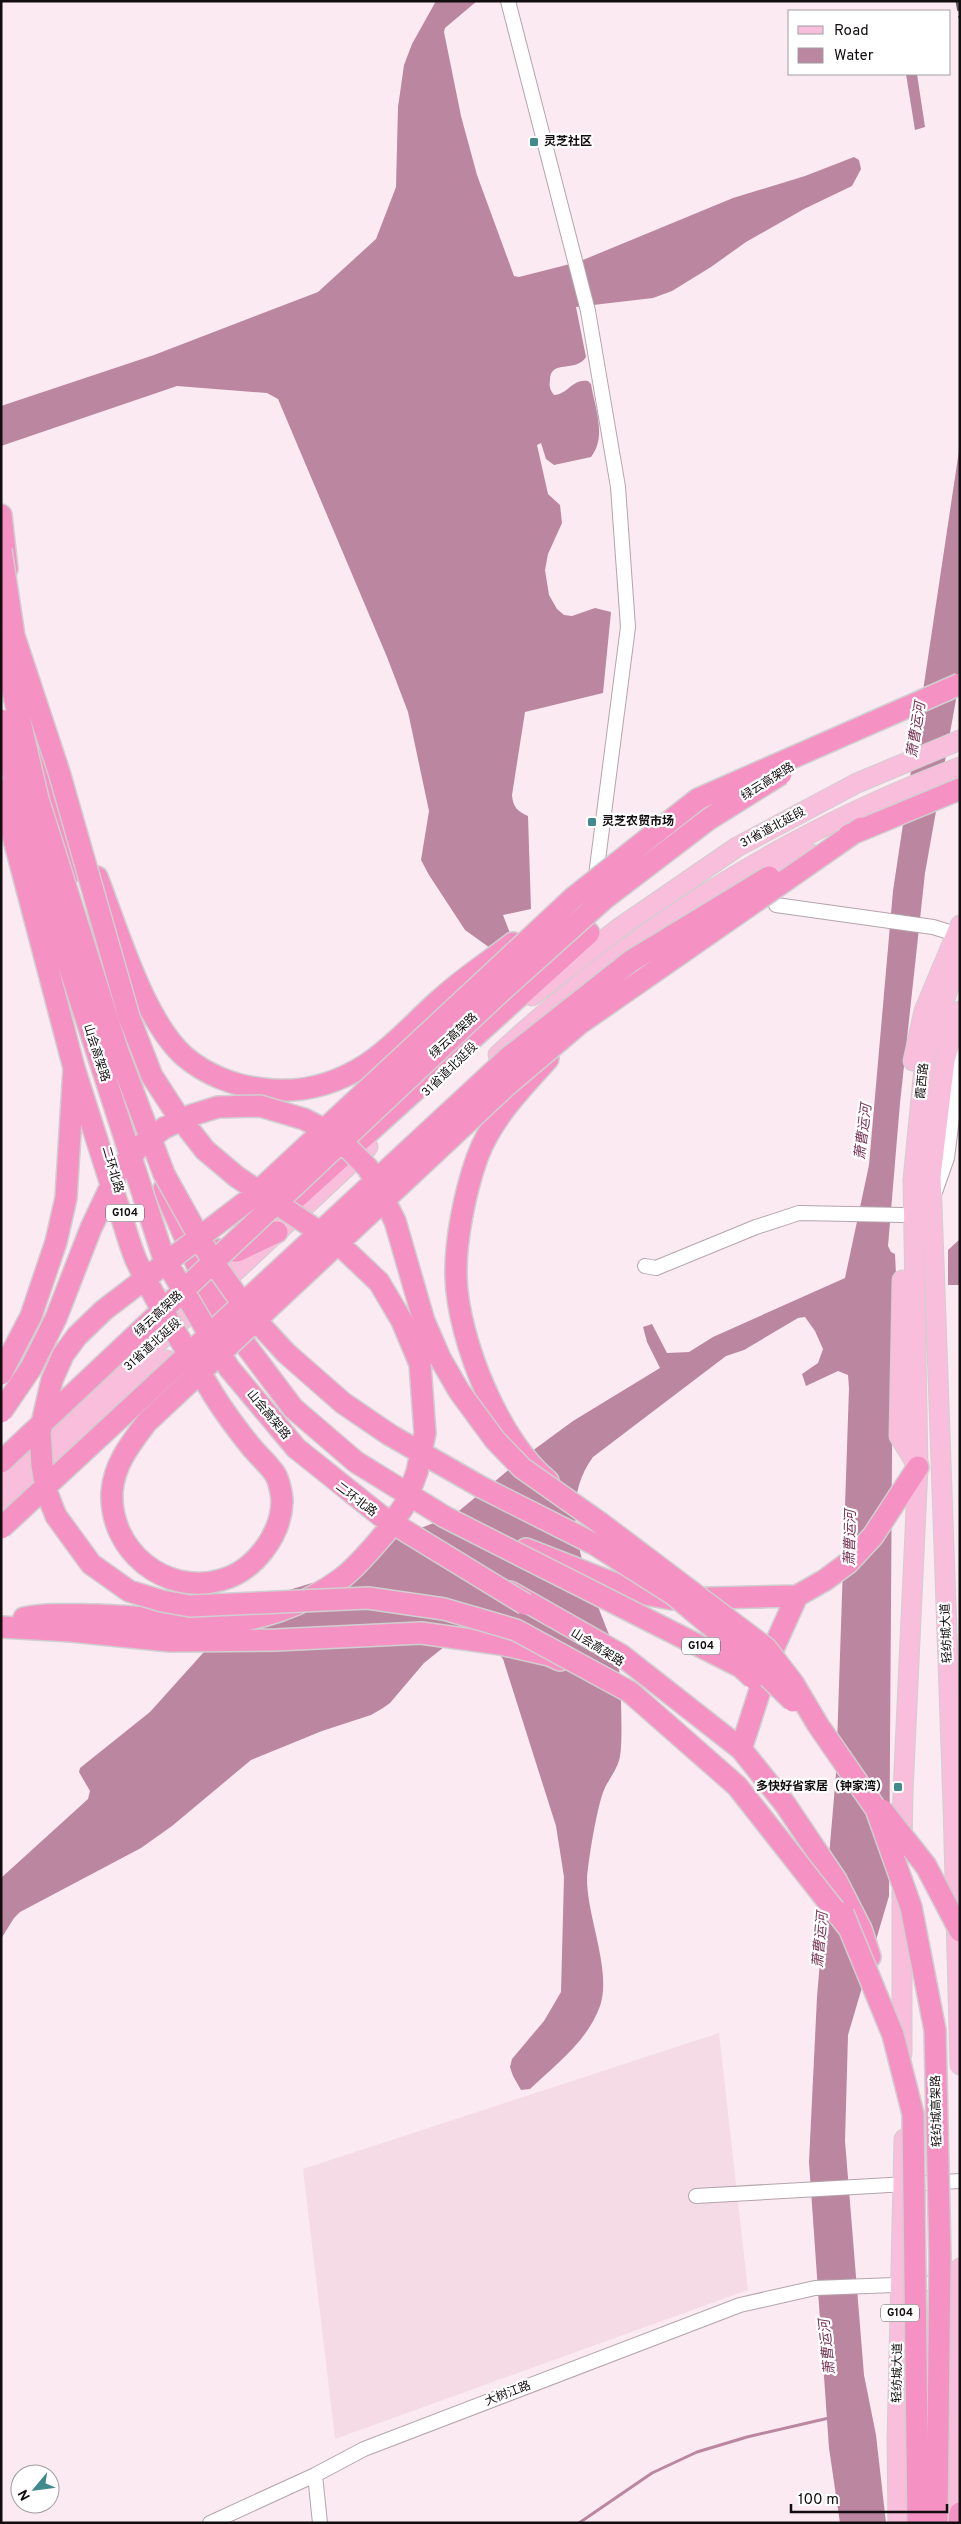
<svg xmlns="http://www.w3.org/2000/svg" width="961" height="2524" font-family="Overpass,'Noto Sans SC',sans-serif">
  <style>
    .built { fill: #f4dbe6 }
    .water { fill: #bb869f }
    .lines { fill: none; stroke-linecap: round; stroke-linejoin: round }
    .stream { stroke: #bb869f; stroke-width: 3 }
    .minor-casing { stroke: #b4a4ab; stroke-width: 16 }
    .major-casing { stroke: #d0cfcf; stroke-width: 21 }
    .highway-casing { stroke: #d0cfcf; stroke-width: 24 }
    .minor { stroke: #fff; stroke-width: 14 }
    .major { stroke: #f9bedb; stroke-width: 19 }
    .highway { stroke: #f592c3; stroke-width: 21 }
    .rail { stroke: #655b60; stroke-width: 3; stroke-dasharray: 10 5; stroke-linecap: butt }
    .highway-bridge-casing { stroke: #d0cfcf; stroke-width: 24; stroke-linecap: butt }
    .highway-bridge { stroke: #f592c3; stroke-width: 21 }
    .poi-dot { fill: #438a8e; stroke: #fff; stroke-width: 2 }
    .labels { text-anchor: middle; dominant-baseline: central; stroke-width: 4.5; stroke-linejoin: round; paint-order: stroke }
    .shield { fill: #fff; stroke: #595657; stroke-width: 1 }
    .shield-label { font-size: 11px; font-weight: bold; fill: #120d0f }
    .poi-label { font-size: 12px; font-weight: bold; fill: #120d0f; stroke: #fff; text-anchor: start }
    .street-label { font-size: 12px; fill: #120d0f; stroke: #fff }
    .water-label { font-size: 14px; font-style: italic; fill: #773557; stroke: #fff }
  </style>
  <rect width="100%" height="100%" fill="#fceaf2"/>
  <path class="built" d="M719,2033L748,2290L335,2439L303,2169Z"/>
  <path class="water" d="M436,1H477L445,28L444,32L461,116L477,175L514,276L519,277L578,262L733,198L805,176L854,157L859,160L861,169L852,186L804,209L746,242L711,267L672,291L653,298L576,307L586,357C576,373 550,359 550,380C549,387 550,390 554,395C568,394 573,378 588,381L591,384C595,408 607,437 591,457L554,465L546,459L541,443L537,445L548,494L560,505L562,523L548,554L545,570L549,595L557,609L564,615L572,616L595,608L611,612L603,693L525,712L512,795C513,807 517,811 528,816L531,909L503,915L516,949L504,958L465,930L429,875L421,860L429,811L408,712L387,657L278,399L267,393L177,386L1,446V406L154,355L318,292L376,239L396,187L398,107L404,65L412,44Z
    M906,74H917L925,127L915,130Z
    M960,444V677L925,873L900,1103L888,1246L891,1252L895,1254L897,1295L893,1310L889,1896L848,2035L845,2141L864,2375L876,2435L886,2523H840L829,2448L809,2162L817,1997L836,1774L849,1388L848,1375L838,1371L806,1386L802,1374L818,1363L823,1349L815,1331L805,1317L798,1318L744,1350L726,1356L593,1457C556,1507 585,1571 604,1622C609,1635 615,1648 618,1662C621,1676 623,1743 620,1756C618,1769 609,1778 604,1790C597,1806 588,1862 587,1879C587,1917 612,1971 600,2006C587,2042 556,2064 530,2089L521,2090L513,2076L510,2067L512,2059L544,2021L561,1992L564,1877L556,1826L503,1659L496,1650L449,1643L424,1663L390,1703L383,1708L371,1715L322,1731L251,1760L172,1826L141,1848L20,1912L14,1918L1,1939V1878L88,1799L90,1791L79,1772L80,1768L150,1712L203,1653L289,1590L335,1576L375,1546L454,1515L528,1454L573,1421L660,1368L647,1342L643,1327L652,1324L667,1353L689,1352L713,1337L845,1278L869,1165L893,891Z
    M960,1239V1285H948V1250Z"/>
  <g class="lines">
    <path class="stream" d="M579,2523L652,2473L697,2452L747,2437L829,2418"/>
    <defs>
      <path id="minor" d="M508,1L588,311L618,487L628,627L595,883
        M776,905L933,927L956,934
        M935,1192L947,1158L960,1054
        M645,1266L656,1268L756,1227L799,1213L902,1215
        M696,2196L960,2181
        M315,2475L320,2523
        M210,2523L315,2475L364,2449L740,2305L815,2288L947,2283"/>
      <path id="major" d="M755,882L811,854
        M532,996L619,928L737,847L857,783L960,740
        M960,1011L945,1060L931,1176L953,1805L960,2065
        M498,1055C633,929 787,832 960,767
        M913,1061L924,1011L960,925
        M902,1280L899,1436L918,1467
        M1,1485L210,1295L368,1147
        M1,1509L167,1360
        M902,1844L903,1792L918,1467L913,1180L925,1058L954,972L960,963
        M902,2054V1891
        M898,2523L897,2440L904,2139
        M954,2523L960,2268"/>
      <path id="highway" d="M1,515L7,569
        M35,724L71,872
        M97,877C117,928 143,1019 184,1056C206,1075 235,1086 263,1089C300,1094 336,1084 367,1064C396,1045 418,1018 444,996C465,977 490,961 513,943
        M548,1059C521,1089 491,1119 477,1158C465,1192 455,1241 456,1277C458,1340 499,1441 548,1481
        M164,1189L210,1295L220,1311L293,1408L356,1462
        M296,1198L589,933
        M217,1250L237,1251L277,1232
        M526,1549L613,1583L645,1594L671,1599L797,1596L825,1580L848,1563L873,1536L918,1467
        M510,1592L621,1655L741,1749L785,1804L836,1880L861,1929L870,1957
        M24,1618C47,1613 72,1615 96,1615C134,1616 172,1621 210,1622C255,1624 306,1605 342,1578C359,1565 373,1547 387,1531
        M1,1627L71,1631L170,1641L276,1640L421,1633L500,1644L549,1655L560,1660
        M741,1749L774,1647L797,1596
        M958,2523L960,2513"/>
    </defs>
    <use href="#minor" class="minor-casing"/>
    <use href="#major" class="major-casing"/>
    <use href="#highway" class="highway-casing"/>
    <use href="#minor" class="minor"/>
    <use href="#major" class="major"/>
    <use href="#highway" class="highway"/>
    <path class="rail" d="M957,1L960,18"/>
    <defs>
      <path id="highway-bridge" d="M1,550L14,636L59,772L129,1017L152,1076L176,1113L205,1150L237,1177L342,1247L379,1282L402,1321L420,1364L425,1433L417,1472L404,1506L387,1531
        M1,640L38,799L117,1049L164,1174L213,1262L250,1314L286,1353L343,1403L390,1435L481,1487L594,1544L674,1595L747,1656L793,1701
        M1,720L17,792L51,910L163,1256L229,1368L296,1448L381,1516L525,1604
        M1,790L74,1068L66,1198L56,1242L31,1316L1,1374
        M849,835L960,789
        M74,1068C88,1112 102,1156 116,1200C123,1219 128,1241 136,1260C158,1307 187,1350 213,1394C225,1413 239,1432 253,1449C260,1457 269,1465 275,1474C279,1480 282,1495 282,1502C281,1536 253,1572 221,1580C165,1596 109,1550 112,1492C114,1464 131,1443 147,1422L506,1086L579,1024L861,828
        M1,1412L31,1368L56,1318L91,1228L118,1171L139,1147L164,1128L192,1115L218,1107L260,1106L304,1119L335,1135L368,1168L395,1221L424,1321L440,1358L459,1391L495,1440L522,1468L599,1522L766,1648L793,1683L818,1725L876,1809L911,1907L935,2030L940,2257L937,2523
        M1,1462L496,996L604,899L709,819L781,774
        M356,1462L445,1517L741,1667L753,1678
        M1,1528L508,1058L631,961L769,877
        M882,1810L926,1866L960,1931
        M843,1913L893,2035L913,2114L918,2523
        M848,1927L737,1786L630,1692L516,1630L444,1609L368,1598L190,1606L162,1601L129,1591L91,1564L56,1516L47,1493L42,1465L40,1432L52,1380L63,1355L77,1336L104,1310L251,1198L573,898L698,799L960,684"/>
    </defs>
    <use href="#highway-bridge" class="highway-bridge-casing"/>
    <use href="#highway-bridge" class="highway-bridge"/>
  </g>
  <g class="poi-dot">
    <rect x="529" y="137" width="10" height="10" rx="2.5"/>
    <rect x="587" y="817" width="10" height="10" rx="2.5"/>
    <rect x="893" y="1782" width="10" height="10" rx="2.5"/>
  </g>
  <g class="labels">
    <g class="shield">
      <rect x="106" y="1204.5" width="38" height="17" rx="4"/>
      <rect x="682" y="1637.5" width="38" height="17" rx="4"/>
      <rect x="881" y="2304.5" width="38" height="17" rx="4"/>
    </g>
    <g class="shield-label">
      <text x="125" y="1213">G104</text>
      <text x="701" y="1646">G104</text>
      <text x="900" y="2313">G104</text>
    </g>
    <g class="poi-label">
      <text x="544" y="142">灵芝社区</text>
      <text x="602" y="822">灵芝农贸市场</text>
      <text x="888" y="1787" text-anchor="end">多快好省家居（钟家湾）</text>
    </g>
    <g class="street-label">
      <text transform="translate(768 782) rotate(-32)">绿云高架路</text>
      <text transform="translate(773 828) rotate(-28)">31省道北延段</text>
      <text transform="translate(454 1036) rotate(-43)">绿云高架路</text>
      <text transform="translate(96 1053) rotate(72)">山会高架路</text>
      <text transform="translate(450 1070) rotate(-44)">31省道北延段</text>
      <text transform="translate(923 1081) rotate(-84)">霞西路</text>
      <text transform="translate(112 1170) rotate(74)">二环北路</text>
      <text transform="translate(159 1314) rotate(-43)">绿云高架路</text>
      <text transform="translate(153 1345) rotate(-42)">31省道北延段</text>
      <text transform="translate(268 1415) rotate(50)">山会高架路</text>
      <text transform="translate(356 1500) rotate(37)">二环北路</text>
      <text transform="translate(947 1633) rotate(-92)">轻纺城大道</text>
      <text transform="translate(597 1648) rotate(32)">山会高架路</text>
      <text transform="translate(937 2111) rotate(-91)">轻纺城高架路</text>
      <text transform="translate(898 2373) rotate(-89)">轻纺城大道</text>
      <text transform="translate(508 2394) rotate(-21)">大树江路</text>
    </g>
    <g class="water-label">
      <text transform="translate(917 730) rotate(-81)">萧曹运河</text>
      <text transform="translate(864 1132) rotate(-83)">萧曹运河</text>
      <text transform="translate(851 1538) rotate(-89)">萧曹运河</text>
      <text transform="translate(821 1940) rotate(-85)">萧曹运河</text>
      <text transform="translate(828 2347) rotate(-96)">萧曹运河</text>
    </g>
  </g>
  <rect width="961" height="2524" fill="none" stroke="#120d0f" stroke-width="5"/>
  <rect x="788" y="10" width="162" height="65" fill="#ffffff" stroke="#a09e9f"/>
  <rect x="798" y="26" width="25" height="8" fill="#f9bedb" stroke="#a09e9f"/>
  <text x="834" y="35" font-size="15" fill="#120d0f">Road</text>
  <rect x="798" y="48" width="25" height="15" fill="#bb869f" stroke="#a09e9f"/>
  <text x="834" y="60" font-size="15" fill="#120d0f">Water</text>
  <g transform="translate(35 2489) rotate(241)"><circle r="24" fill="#ffffff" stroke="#a09e9f"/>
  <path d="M0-4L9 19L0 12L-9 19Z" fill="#438a8e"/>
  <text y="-8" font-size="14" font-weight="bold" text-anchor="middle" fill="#120d0f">N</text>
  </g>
  <path d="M791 2504v8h156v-8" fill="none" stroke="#120d0f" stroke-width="2.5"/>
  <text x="798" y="2504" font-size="15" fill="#120d0f" stroke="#ffffff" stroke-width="4" paint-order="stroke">100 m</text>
</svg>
